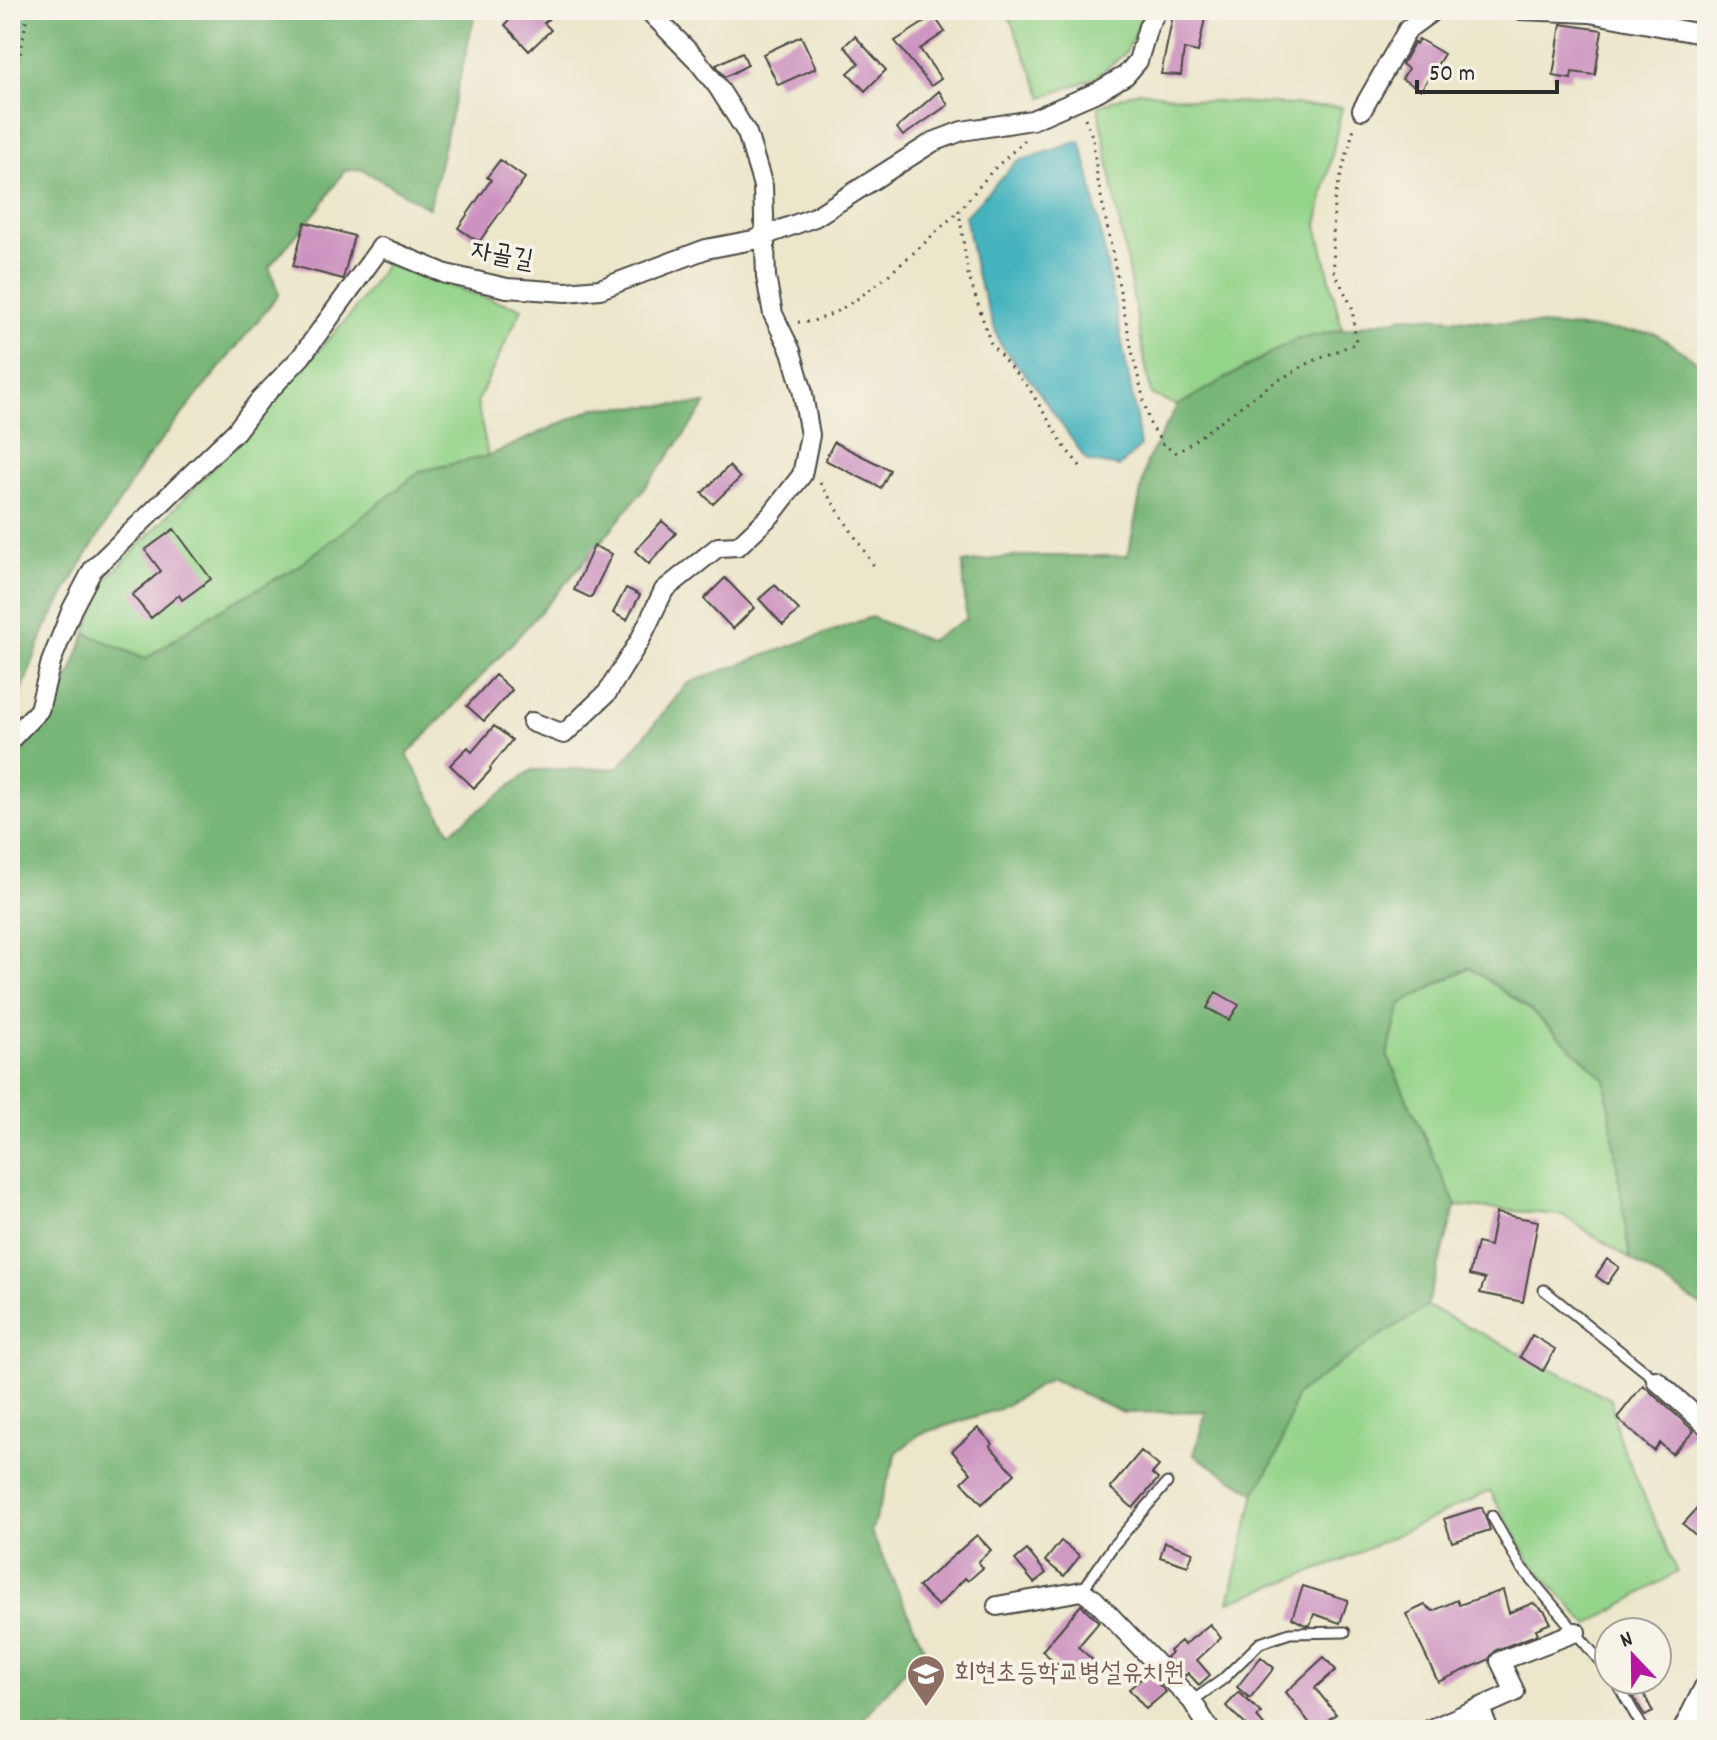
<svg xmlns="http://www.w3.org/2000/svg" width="1717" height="1740" font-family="Dekko,'Poor Story',sans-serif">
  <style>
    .green { fill: #95d48b; stroke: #60805b; stroke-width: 2 }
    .forest { fill: #78b677; stroke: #527051; stroke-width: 2 }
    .water { fill: #44b3be; stroke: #386f74; stroke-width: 2 }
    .building { fill: #cc93c0 }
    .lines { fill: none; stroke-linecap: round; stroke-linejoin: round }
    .lane-casing { stroke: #484743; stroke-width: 13 }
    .street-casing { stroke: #484743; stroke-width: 22 }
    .secondary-casing { stroke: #484743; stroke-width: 30 }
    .path { stroke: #484743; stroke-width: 3; stroke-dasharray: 2 6; stroke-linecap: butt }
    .lane { stroke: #fff; stroke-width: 9 }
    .street { stroke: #fff; stroke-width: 18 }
    .secondary { stroke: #fff; stroke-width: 26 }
    .labels { text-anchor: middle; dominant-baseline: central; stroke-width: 7; stroke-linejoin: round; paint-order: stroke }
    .street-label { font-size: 26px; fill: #2b2b2b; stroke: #f7f3e8 }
    .education-label { font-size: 26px; fill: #785e54; stroke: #f7f3e8; text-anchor: start }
  </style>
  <rect width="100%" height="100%" fill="#f7f3e8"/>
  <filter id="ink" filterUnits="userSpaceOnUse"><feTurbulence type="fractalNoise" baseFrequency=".0125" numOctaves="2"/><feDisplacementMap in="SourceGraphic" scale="16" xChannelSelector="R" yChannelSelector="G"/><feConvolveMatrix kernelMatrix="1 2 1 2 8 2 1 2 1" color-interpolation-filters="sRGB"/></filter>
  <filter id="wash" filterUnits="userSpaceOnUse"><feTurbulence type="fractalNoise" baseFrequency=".006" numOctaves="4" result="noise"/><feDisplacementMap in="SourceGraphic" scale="32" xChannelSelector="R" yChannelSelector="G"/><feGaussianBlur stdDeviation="1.8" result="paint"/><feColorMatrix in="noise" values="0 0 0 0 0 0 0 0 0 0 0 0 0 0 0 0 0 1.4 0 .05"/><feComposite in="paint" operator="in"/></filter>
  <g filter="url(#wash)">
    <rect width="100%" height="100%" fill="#ece6cb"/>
    <path class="green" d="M1006,10H1146L1125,53L1095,78L1043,97Z
      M1139,91L1204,101L1342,107L1317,225L1342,330L1294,340L1177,406L1151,394L1098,106Z
      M387,263L476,295L522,308L477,402L488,456L421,471L297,567L209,616L145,659L86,633L107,579L193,489L353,312Z
      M1470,967L1529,1009L1605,1079L1630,1259L1562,1215L1456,1206L1387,1055L1401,1004Z
      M1427,1306L1611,1399L1618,1436L1677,1572L1588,1625L1530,1562L1490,1491L1339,1562L1229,1602L1255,1493L1278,1453L1296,1395L1363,1347Z"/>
    <path class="forest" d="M10,10H476L429,208L361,169L344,171L320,207L269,267L279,294L143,463L80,566L44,631L10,724Z
      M1410,316L1654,333L1707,368V1310L1630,1259L1605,1079L1529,1009L1469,967L1401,1004L1387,1055L1456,1206L1427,1306L1363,1347L1296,1395L1278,1453L1255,1493L1194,1455L1206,1411L1123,1413L1051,1379L999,1409L920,1434L897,1452L871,1532L924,1648L854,1730H10V767L58,707L86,633L145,659L209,616L297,567L421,471L488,456L595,408L706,404C619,531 513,644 407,755L450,832L532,770L618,768L688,683L871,617L929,641L966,619L963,563L1019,556H1128L1147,461L1177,406L1294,340Z"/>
    <path class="water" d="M1080,141L1089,172L1135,410L1140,447L1119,467L1087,461L1032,382L1000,344L976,273L965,216L1016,162Z"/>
    <g id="blocks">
      <path class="building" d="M501,10H558L544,23L551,30L529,51L505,25L510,19Z
        M1174,10L1206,13L1198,52L1184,49L1181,75L1161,74Z
        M934,16L945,32L920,49L941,79L931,86L895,41Z
        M1561,24L1602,30L1595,75L1572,72L1571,79L1553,76Z
        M801,36L816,68L778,85L763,54Z
        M855,36L886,70L865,91L848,73L859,63L844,46Z
        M1419,39L1444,54L1421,90L1402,79L1408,69L1402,64L1414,43L1416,44Z
        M742,52L748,65L725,77L716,65Z
        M939,91L948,105L903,136L897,128Z
        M500,160L525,178L479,242L458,228L491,180L487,177Z
        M305,222L354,236L343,279L293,266Z
        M834,442L890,470L881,488L825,460Z
        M729,466L740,478L713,504L702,493Z
        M662,521L676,533L649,564L635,551Z
        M174,529L211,579L182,600L179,595L151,618L132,595L161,571L145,550Z
        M594,546L612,554L591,598L574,590Z
        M725,578L754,608L733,629L704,599Z
        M775,585L799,610L783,625L759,599Z
        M626,588L640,595L627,620L613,613Z
        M495,675L512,690L484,721L467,706Z
        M494,726L512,740L490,768L491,770L474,788L450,765L468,747L472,752Z
        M1216,992L1239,1005L1229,1020L1207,1008Z
        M1496,1213L1538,1221L1523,1302L1480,1293L1485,1279L1469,1275L1477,1243L1490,1246Z
        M1607,1259L1619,1267L1607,1284L1596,1276Z
        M1532,1335L1555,1349L1543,1371L1520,1357Z
        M1643,1385L1694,1431L1672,1454L1660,1443L1654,1451L1617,1418Z
        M978,1428L993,1444L990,1446L1015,1474L982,1504L962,1482L971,1473L952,1451Z
        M1141,1451L1159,1466L1152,1474L1158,1479L1133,1508L1110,1488Z
        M1707,1498V1545L1683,1524Z
        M1482,1507L1490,1530L1452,1542L1444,1519Z
        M977,1535L991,1550L978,1562L983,1568L968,1581L965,1578L938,1606L918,1587Z
        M1061,1541L1080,1556L1064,1576L1045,1561Z
        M1165,1542L1193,1552L1188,1566L1160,1557Z
        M1027,1550L1046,1573L1034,1583L1015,1560Z
        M1303,1586L1348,1600L1340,1623L1314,1614L1310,1625H1305L1292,1618Z
        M1503,1590L1509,1613L1533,1603L1545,1612L1551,1623L1536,1629L1538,1634L1496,1650L1488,1660L1438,1682L1406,1614L1425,1605L1433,1611L1457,1600L1459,1605Z
        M1081,1605L1099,1622L1078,1647L1093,1660L1076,1680L1042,1651Z
        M1210,1624L1221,1638L1197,1660L1210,1675L1199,1685L1188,1673L1185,1676L1166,1657L1171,1653L1169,1651L1181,1641L1184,1645Z
        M1261,1657L1274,1668L1250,1698L1237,1687Z
        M1324,1657L1336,1670L1315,1688L1336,1714L1315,1730L1286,1692Z
        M1148,1673L1166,1692L1146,1709L1129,1689Z
        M1640,1686L1653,1712L1645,1716L1630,1691Z
        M1239,1692L1261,1713L1257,1717L1268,1730H1251L1226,1706Z"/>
    </g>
  </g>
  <g filter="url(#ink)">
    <use href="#blocks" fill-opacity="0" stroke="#484743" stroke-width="2"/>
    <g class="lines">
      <defs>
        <path id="lane" d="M1544,1290L1656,1380
          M1492,1516L1520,1566L1609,1672
          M1082,1591L1113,1546L1167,1483
          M1615,1680L1644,1730
          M1192,1701L1222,1680L1260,1643L1290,1633L1345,1632"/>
        <path id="street" d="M1521,10L1590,13L1707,35
          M1362,110L1408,29L1434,10
          M532,722L564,734L607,693L640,640L664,590L718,547L738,546L771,515L802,475L810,435L802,389L791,351L773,314L766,277L763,186L747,133L718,87L696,59L648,10
          M10,740L39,710L51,662L72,609L93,569L236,431L259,401L301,357L381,247L446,274L507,288L566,292L600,289L706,249L753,240L815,217L933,142L962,131L1032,120L1099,91L1126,75L1138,61L1148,27L1157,10
          M1656,1380L1707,1426
          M997,1606L1082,1591L1095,1600L1192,1701L1210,1730
          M1480,1709L1489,1730
          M1429,1730L1515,1692L1500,1661L1576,1632"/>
        <path id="secondary" d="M1687,1730L1707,1690"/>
      </defs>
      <use href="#lane" class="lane-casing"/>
      <use href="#street" class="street-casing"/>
      <use href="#secondary" class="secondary-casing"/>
      <path class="path" d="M10,84L21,51L28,10
        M1085,118L1093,139L1097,176L1132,351L1149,422L1163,445L1177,453L1270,385L1309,363L1356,343L1352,307L1334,271L1333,239L1334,201L1355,124
        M1025,140L992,171L959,211L968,274L991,344L1030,390L1066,449L1081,467
        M798,322C843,327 925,241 959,211
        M820,483L874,566"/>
      <use href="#lane" class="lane"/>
      <use href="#street" class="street"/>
      <use href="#secondary" class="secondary"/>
    </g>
  </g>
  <defs>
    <symbol id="school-pin" viewBox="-11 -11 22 30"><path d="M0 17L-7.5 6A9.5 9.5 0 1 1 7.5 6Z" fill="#8d6e63" stroke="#f7f3e8"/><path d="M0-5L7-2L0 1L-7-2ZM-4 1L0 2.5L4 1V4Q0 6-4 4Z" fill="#fff"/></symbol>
  </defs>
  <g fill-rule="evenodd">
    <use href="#school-pin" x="904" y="1652" width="44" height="60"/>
  </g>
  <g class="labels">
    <g class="street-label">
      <text transform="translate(502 257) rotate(10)">자골길</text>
    </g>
    <g class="education-label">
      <text x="954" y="1674">회현초등학교병설유치원</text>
    </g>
  </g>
  <rect width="1717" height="1740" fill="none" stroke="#f7f3e8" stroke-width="40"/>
  <g transform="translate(1633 1656) rotate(338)"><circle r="38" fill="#f7f3e8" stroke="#a5a39c" stroke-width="2"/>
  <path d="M0-6L14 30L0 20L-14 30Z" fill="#b5179e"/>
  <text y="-12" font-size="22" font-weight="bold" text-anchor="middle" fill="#2b2b2b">N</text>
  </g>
  <path d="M1417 80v12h140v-12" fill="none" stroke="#2b2b2b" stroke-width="4"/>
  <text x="1429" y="80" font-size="24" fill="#2b2b2b" stroke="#f7f3e8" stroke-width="6" paint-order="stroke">50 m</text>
</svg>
